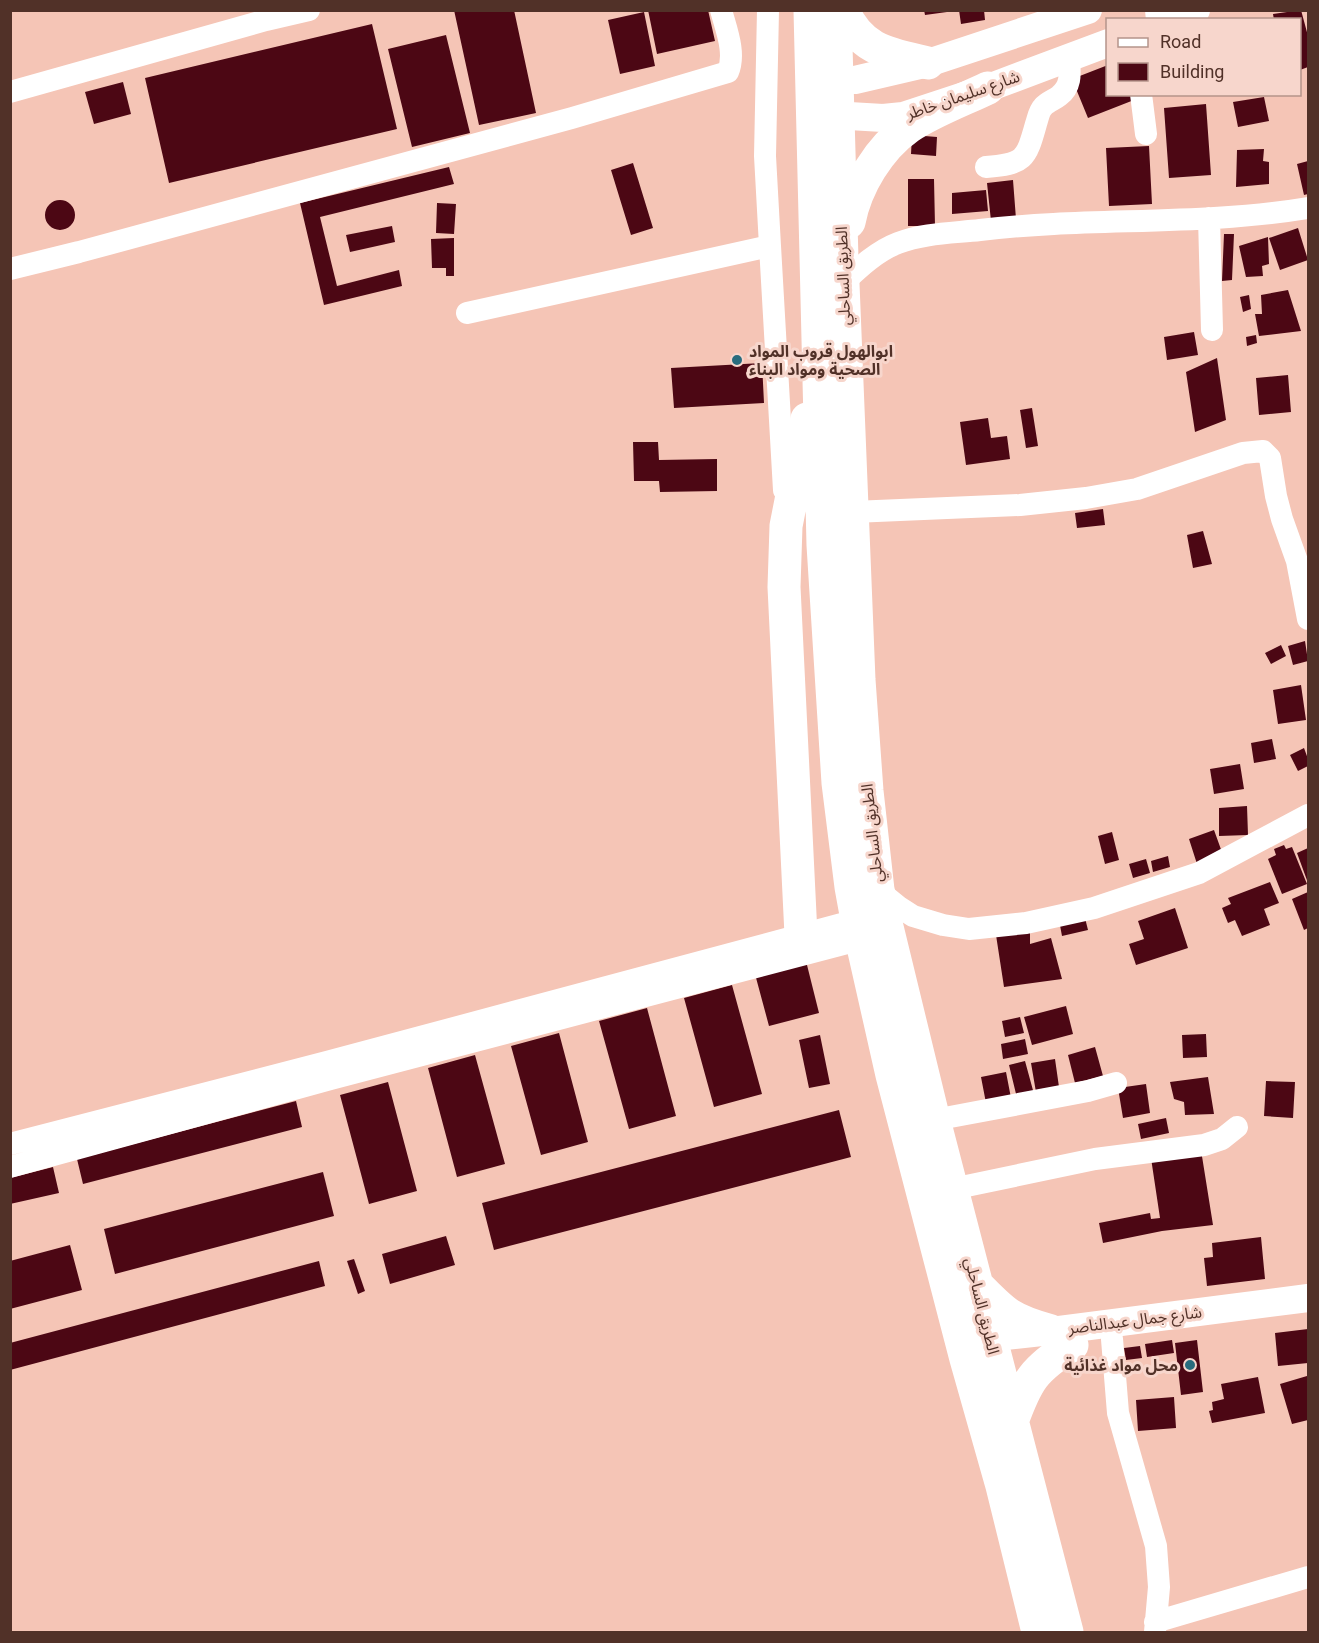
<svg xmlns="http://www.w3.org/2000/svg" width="1319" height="1643" font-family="Roboto,'Noto Sans Arabic',sans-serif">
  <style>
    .building { fill: #4c0714 }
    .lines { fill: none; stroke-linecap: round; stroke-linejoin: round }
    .minor { stroke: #fff; stroke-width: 22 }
    .major { stroke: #fff; stroke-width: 28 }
    .highway { stroke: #fff; stroke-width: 33 }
    .poi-dot { fill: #296c7e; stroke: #f7d6cc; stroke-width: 2 }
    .labels { text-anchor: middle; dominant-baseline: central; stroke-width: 6; stroke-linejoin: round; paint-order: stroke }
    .street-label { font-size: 16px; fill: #513128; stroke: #f7d6cc }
    .poi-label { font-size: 16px; font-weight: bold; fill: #513128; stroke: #f7d6cc; text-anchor: start }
  </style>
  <rect width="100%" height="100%" fill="#f5c5b6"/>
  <path class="building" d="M454,10H514L536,113L479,125Z
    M648,10H708L715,41L657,54Z
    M924,10H947V12L925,15Z
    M959,10H984L985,20L961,24Z
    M1301,10L1308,36V67L1300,70V20H1274L1273,14Z
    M644,12L655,66L620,74L608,20Z
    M372,24L397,129L169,183L145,78Z
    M446,35L470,133L412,147L388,49Z
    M1108,65V94H1132L1134,100L1088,118L1072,79Z
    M123,82L131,114L94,124L85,92Z
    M1264,97L1269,121L1238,127L1233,102Z
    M1206,104L1211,175L1169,178L1164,108Z
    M912,135L937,137L936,156L911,154Z
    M1149,146L1152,204L1109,206L1106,148Z
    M1264,149L1263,161L1269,162V184L1236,187L1237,150Z
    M1308,161V194L1304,195L1297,164Z
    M633,163L653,228L631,235L611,170Z
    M449,167L454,184L320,217L337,286L399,270L402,286L324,305L300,203Z
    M908,179H934L935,226H908Z
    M1013,180L1016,219L991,221L987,183Z
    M986,190L988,211L952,214V193Z
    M45 215a15 15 0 1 1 30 0a15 15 0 1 1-30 0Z
    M437,203L456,204L454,234L436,233Z
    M392,226L395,242L350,252L346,235Z
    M1298,228L1308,260L1280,270L1269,238Z
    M1224,234H1234L1232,280L1222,281Z
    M1268,237L1269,264L1262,266L1263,276L1246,277L1239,246Z
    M454,238V276H446V268H432L431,239Z
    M1288,290L1301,331L1259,336L1255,314H1262L1261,295Z
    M1249,295L1251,309L1243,312L1240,297Z
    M1194,332L1198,355L1167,360L1164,337Z
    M1256,335L1257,343L1247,346L1246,337Z
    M1217,358L1226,420L1195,432L1186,372Z
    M762,363L764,403L674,408L671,368Z
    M1288,375L1291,412L1259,415L1256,378Z
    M1032,408L1038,446L1026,448L1020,410Z
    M988,418L991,438L1007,436L1010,459L966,465L960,422Z
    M633,442H658L659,460L717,459V491L660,492L659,481H634Z
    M1103,509L1105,525L1077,528L1075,513Z
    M1203,531L1212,564L1193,568L1187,535Z
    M1305,641L1308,661L1293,665L1288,646Z
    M1281,645L1286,656L1271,664L1265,653Z
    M1301,685L1306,720L1278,724L1273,690Z
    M1272,739L1276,759L1254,763L1251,743Z
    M1304,748L1308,759V766L1298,771L1290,755Z
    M1240,764L1244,789L1214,794L1210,769Z
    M1247,806L1248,835L1219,836V808Z
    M1214,830L1223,855L1197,864L1189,839Z
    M1112,832L1119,860L1105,864L1098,836Z
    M1284,845L1286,849L1292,847L1307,884L1282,894L1268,859L1276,855L1274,849Z
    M1308,848V883L1297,853Z
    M1168,856L1170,867L1153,872L1151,861Z
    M1146,859L1150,873L1133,878L1129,864Z
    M1270,882L1279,903L1264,909L1270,925L1242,936L1235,920L1228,923L1222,908L1231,904L1228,898Z
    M1308,892V928L1304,930L1292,899Z
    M1175,908L1188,948L1136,965L1129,944L1144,939L1138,921Z
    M1084,914L1088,930L1062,936L1059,920Z
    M1030,930V944L1051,938L1062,979L1004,987L996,935Z
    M806,961L819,1013L769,1026L755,974Z
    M732,985L762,1094L714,1107L684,998Z
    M1066,1006L1073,1034L1032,1045L1024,1017Z
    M647,1008L676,1116L629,1129L599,1021Z
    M1020,1017L1024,1033L1005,1037L1002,1021Z
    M559,1033L588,1142L541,1155L511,1046Z
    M1206,1034L1207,1057L1183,1058L1182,1035Z
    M820,1035L830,1084L809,1088L799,1040Z
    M1025,1039L1028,1054L1003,1059L1001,1044Z
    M1095,1047L1103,1076L1075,1083L1068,1055Z
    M475,1055L505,1164L457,1177L428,1068Z
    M1055,1059L1060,1094L1037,1098L1031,1063Z
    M1025,1061L1034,1094L1017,1098L1009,1065Z
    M1006,1072L1011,1098L986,1103L981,1077Z
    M1208,1077L1214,1114L1185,1115L1184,1102L1174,1099L1170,1082Z
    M1266,1081L1295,1082L1293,1118L1264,1116Z
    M388,1082L417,1191L369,1204L340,1095Z
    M1146,1084L1150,1113L1123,1118L1118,1088Z
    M296,1101L302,1127L83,1184L77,1159Z
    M839,1110L851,1157L494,1250L482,1203Z
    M1166,1118L1169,1133L1141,1139L1138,1124Z
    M1201,1150L1213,1225L1162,1231L1103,1243L1099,1223L1150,1213L1151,1219L1160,1218L1151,1158Z
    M53,1167L59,1193L10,1204V1178Z
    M323,1172L334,1216L115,1274L104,1229Z
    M446,1236L455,1265L390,1284L382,1254Z
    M1261,1237L1265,1279L1207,1286L1204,1258L1213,1257L1212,1243Z
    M70,1245L82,1290L10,1309V1261Z
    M354,1259L365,1291L358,1294L347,1261Z
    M319,1261L325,1286L10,1370V1343Z
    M1308,1329V1363L1278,1366L1275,1333Z
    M1172,1340L1174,1353L1147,1357L1145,1344Z
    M1197,1340L1203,1392L1181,1395L1175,1343Z
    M1140,1346L1142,1358L1126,1360L1124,1348Z
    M1307,1376L1308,1420L1292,1424L1280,1384Z
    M1258,1377L1265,1413L1212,1423L1209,1411L1213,1410L1212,1402L1224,1399L1221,1384Z
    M1174,1397L1176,1428L1138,1431L1136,1400Z"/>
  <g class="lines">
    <path class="minor" d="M1156,10L1157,20
      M10,92L266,20L309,10
      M1141,94L1146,134
      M986,167C1024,164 1026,160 1036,124C1038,118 1039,111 1043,107C1047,102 1054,100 1059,96C1072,86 1070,73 1069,58
      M1209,218L1212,330
      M770,246L784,490
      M10,269L79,252L572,118L728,72C736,53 726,29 721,10
      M843,283C860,267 877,251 898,243C923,233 954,233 980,230C1089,217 1200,226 1308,208
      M467,313L770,246L765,156L768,10
      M853,512L1020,505L1086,498L1137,489L1243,453L1263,451L1270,458L1276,496L1282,519L1297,561L1308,619
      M878,890L899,907L913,916L943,925L969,929L1026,923L1094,908L1199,873L1308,815
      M934,1120L1088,1091L1116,1083
      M10,1144L327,1062L857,920
      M10,1167L331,1079L862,939
      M952,1189L1095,1159L1204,1145L1222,1139L1237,1127
      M1112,1339L1118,1413L1156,1546L1159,1587L1155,1632
      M1155,1622L1308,1577"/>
    <path class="major" d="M1170,20L1196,10
      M816,80H855L928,63L1088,10
      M815,114L883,118L903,116L988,88L1108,43
      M968,1340L1051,1331L1308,1298"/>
    <path class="highway" d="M810,10L823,545L838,783L851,887L857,920L892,1075L966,1359L1002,1486L1038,1632
      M835,10L842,259L859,680L867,791L878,890L934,1120L1067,1632
      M843,10C861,51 889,54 928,63
      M849,222C856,186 879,148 909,127C931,112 963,100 988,88
      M801,935L784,587L786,526L807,419
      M976,1284C1005,1314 1011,1320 1051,1331
      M1012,1422C1027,1380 1034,1369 1072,1345"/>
  </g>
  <g class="poi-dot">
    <circle cx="737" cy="360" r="6"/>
    <circle cx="1190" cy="1365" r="6"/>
  </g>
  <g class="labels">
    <g class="street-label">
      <text transform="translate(963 95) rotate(-19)">شارع سليمان خاطر</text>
      <text transform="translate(843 276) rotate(-92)">الطريق الساحلي</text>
      <text transform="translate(872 833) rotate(-96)">الطريق الساحلي</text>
      <text transform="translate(982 1306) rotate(76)">الطريق الساحلي</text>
      <text transform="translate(1135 1320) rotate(-7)">شارع جمال عبدالناصر</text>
    </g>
    <g class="poi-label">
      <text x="749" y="351">ابوالهول قروب المواد<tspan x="749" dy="18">الصحية ومواد البناء</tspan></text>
      <text x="1178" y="1365" text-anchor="end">محل مواد غذائية</text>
    </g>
  </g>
  <rect width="1319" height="1643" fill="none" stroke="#513128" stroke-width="24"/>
  <rect x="1106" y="18" width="195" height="78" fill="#f7d6cc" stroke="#b5948a" stroke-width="1.5"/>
  <rect x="1118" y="38" width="30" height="9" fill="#ffffff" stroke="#b5948a" stroke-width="1.5"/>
  <text x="1160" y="48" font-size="18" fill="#513128">Road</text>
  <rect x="1118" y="63" width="30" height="18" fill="#4c0714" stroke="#b5948a" stroke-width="1.5"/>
  <text x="1160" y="78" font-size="18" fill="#513128">Building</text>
</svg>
